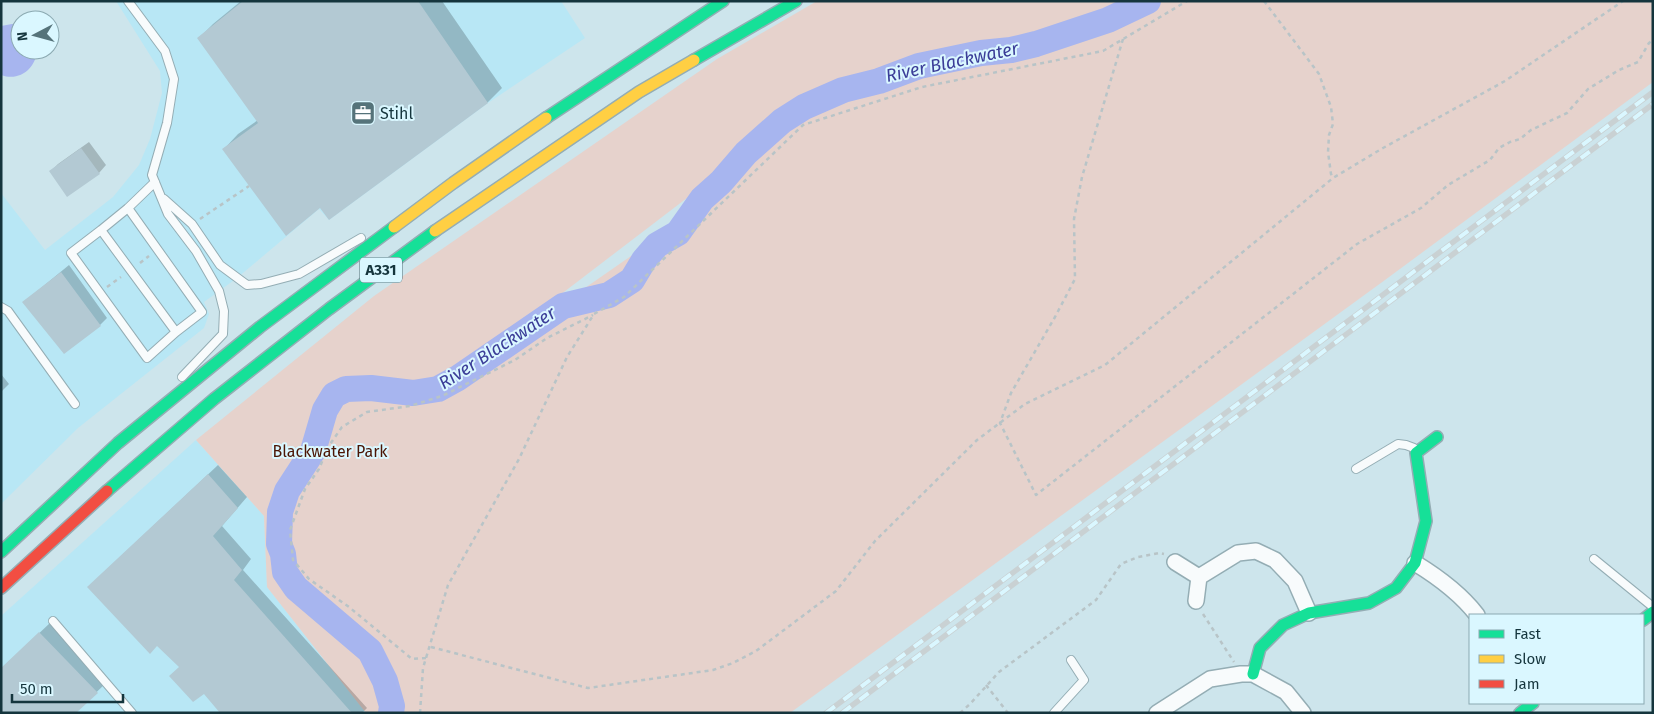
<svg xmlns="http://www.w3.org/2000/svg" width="1654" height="714" font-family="'Fira Sans',sans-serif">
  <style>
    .built { fill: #b8e7f5 }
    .green { fill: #e6d2cc; fill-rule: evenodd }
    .water { fill: #a7b5ef }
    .shadow { fill: #0003 }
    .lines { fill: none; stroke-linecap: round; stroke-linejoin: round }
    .river { stroke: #a7b5ef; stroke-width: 26 }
    .building { fill: #b3c9d3 }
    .lane-casing { stroke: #94adb4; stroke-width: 10 }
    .street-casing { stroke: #94adb4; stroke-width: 18 }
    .fast-casing { stroke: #94adb4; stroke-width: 14 }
    .slow-casing { stroke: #94adb4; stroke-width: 14 }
    .jam-casing { stroke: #94adb4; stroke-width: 14 }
    .path { stroke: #b8c4c7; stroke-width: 2.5; stroke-dasharray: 4 4; stroke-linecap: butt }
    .lane { stroke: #f8fbfc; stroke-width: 8 }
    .street { stroke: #f8fbfc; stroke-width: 15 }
    .fast { stroke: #16e098; stroke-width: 11 }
    .slow { stroke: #ffcf43; stroke-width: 11 }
    .jam { stroke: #f24e42; stroke-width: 11 }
    .rail-casing { stroke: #c9d1d3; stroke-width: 5.5 }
    .rail { stroke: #daf7ff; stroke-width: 4; stroke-dasharray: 11; stroke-linecap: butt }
    .labels { text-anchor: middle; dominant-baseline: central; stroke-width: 4; stroke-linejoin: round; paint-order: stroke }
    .shield { fill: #daf7ff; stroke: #506f77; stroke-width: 1 }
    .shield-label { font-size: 15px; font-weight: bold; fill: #15353d }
    .poi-label { font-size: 16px; fill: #15353d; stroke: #daf7ff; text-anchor: start }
    .park-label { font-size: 16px; fill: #4b1504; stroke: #daf7ff }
    .water-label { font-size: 18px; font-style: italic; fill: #3b3d98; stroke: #daf7ff }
  </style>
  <rect width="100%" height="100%" fill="#cde5ec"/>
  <path class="built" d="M116,1H561L585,38L488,103L329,220L319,209L237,278L204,302L209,314L204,328L78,428L1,504V193L45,250L113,197L139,165L150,139L162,93L160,71Z
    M196,440L264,516L267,587L366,713H1V616Z"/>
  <path class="green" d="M817,1H1653V82L1385,280L790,713H366L267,587L264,516L196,440L374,296L717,59ZM704,185L703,206L451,381L433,392Z"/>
  <path class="water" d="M12,24L20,25V50H37C36,68 20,82 1,75V26Z"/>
  <path class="shadow" d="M241,1H442L502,88L488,102L329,219L320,206L224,149L238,134L258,120L199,38L213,24Z
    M89,142L106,165L99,173L51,171L58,164Z
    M69,265L107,318L100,325L24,302Z
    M1,374L9,384L1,392Z
    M218,465L247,497L222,526L251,559L243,570L367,708L362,713H222L99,577Z
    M50,623L107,682L75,713L1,669Z"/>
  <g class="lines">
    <path class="river" d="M391,713L392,706L385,681L370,651L296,588L285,572L283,554L279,544L280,512L287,491L313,451L325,410L334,395L346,389L371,388L413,393L438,389L458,378L563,306L609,295L632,280L644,260L657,245L678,233L702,199L721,182L746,153L782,121L804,107L843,90L879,81L919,66L981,53L1011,50L1036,44L1108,20L1148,1"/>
  </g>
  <path class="building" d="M243,1H418L488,103L329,220L320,208L286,236L222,149L258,123L197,38Z
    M81,148L100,174L67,197L49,171Z
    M61,272L101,326L64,354L22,302Z
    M208,474L238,508L213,536L242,570L234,580L352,713H220L204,694L193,702L169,676L179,667L157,646L150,654L87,587Z
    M39,632L98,693L76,713H1V668Z"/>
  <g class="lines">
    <defs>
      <path id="lane" d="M128,1L165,51L174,79L167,123L152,175L168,214L196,251L219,291L224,311L223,334L182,377
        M164,199L192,224L220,265L247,285L261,284L299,274L361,238
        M128,208L101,230L176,332L202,312L128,208L155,182
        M101,230L71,253L147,358L176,332
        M1,307L8,311L75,404
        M1356,469L1398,444L1406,445L1414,448L1415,451
        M1594,559L1653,607
        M53,621L132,713
        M1054,713L1084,680L1071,660"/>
      <path id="street" d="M1175,562L1199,577L1196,601
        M1415,563C1438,577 1460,593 1477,615
        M1199,577L1238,553L1256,551L1275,560L1295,581L1309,613
        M1157,713L1210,679L1241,674H1253L1286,692L1303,713"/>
      <path id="fast" d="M694,60L796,1
        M546,118L723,1
        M107,491L214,399L329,309L435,231
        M1,552L118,443L260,327L394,227
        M1643,620L1653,612
        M1253,674L1260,648L1283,625L1309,613L1369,603L1396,588L1415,563L1426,521L1416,453L1437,437
        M1520,713L1533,703"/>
      <path id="slow" d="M394,227L453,183L546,118
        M435,231L639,92L694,60"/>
      <path id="jam" d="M1,588L107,491"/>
    </defs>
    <use href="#lane" class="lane-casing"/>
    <use href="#street" class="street-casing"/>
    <use href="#fast" class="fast-casing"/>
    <use href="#slow" class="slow-casing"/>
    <use href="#jam" class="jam-casing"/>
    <path class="path" d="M1264,1L1319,74L1331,107L1333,124L1329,135L1328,152L1331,174L1333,178
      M1123,39L1082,177L1074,219L1075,279L1055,317L1011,393L1000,423L1036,495L1357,244L1421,208L1448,185L1490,160L1499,148L1510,142L1520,139L1531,130L1567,113L1588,89L1619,70L1638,62L1649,43L1653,40
      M200,219L249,186
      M140,263L149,256
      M107,287L121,277
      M1203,614L1234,662
      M431,647L588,688L713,670L733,663L756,651L836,591L875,541L977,440L1025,404L1105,365L1333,178L1383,148L1505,81L1623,1
      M426,658L412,659L349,607L309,579L293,560L290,530L305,489L319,469L328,447L342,427L367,412L410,406L442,396L515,360L547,338L593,315
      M986,685L1008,713
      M420,713L423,668L448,585L519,459L567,357L594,314L624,297L803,125L922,87L1103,51L1187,1
      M960,713L970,704L999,672L1096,600L1121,564L1138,557L1159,553L1164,554"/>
    <use href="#lane" class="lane"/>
    <use href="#street" class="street"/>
    <use href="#fast" class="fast"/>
    <use href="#slow" class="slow"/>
    <use href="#jam" class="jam"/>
    <defs>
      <path id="rail" d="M826,713L1653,92
        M842,713L1653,104"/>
    </defs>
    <use href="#rail" class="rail-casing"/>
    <use href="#rail" class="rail"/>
  </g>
  <defs>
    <symbol id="office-square" viewBox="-11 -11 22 22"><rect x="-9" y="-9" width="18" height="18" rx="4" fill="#55737a" stroke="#daf7ff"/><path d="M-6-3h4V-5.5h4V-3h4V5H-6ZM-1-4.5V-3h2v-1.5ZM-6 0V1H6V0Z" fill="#fff"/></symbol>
  </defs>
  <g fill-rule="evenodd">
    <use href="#office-square" x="349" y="99" width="28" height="28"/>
  </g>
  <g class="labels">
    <rect class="shield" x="360" y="257.5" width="42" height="25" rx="4"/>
    <g class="shield-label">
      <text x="381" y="270">A331</text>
    </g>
    <g class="poi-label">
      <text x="380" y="113">Stihl</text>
    </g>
    <g class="park-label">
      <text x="330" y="451">Blackwater Park</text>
    </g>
    <g class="water-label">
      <text transform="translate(952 62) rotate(-12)">River Blackwater</text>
      <text transform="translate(497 348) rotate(-33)">River Blackwater</text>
    </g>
  </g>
  <rect width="1654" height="714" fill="none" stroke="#15353d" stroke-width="5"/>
  <rect x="1469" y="614" width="175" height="90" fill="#daf7ff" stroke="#8ba9b1"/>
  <rect x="1479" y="630" width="25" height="8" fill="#16e098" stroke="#8ba9b1"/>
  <text x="1514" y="639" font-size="15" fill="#15353d">Fast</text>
  <rect x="1479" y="655" width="25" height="8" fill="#ffcf43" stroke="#8ba9b1"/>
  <text x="1514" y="664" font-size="15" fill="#15353d">Slow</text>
  <rect x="1479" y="680" width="25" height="8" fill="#f24e42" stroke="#8ba9b1"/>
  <text x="1514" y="689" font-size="15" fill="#15353d">Jam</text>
  <g transform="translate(35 35) rotate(264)"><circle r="24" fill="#daf7ff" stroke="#8ba9b1"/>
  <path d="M0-4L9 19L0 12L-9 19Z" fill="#55737a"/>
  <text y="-8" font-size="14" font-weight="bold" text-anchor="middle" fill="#15353d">N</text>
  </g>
  <path d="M12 694v8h111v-8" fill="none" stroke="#15353d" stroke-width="2.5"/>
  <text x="20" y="694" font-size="15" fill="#15353d" stroke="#daf7ff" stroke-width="4" paint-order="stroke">50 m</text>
</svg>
